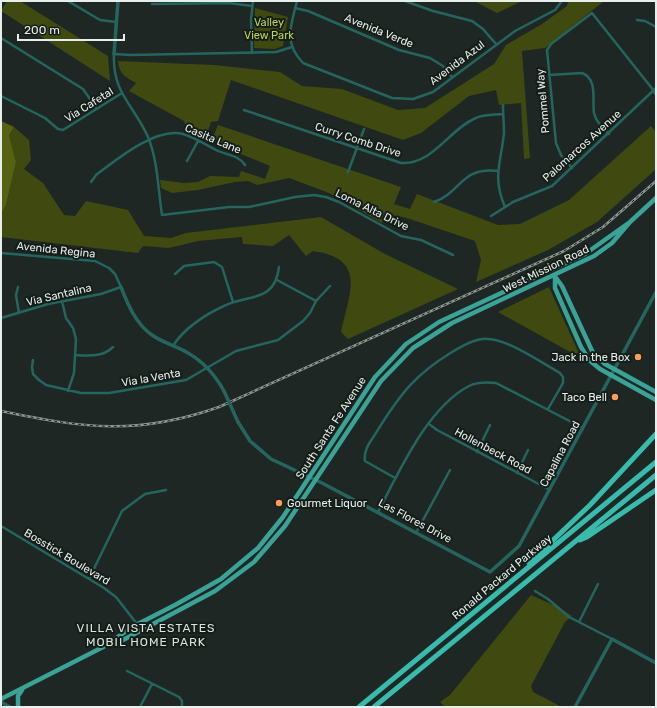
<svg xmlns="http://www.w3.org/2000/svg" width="657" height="708" font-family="Rubik,sans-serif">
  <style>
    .green { fill: #404910 }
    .forest { fill: #566211 }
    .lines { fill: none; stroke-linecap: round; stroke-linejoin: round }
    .minor { stroke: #24665f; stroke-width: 2.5 }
    .tertiary { stroke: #24665f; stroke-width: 3.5 }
    .primary { stroke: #3ba297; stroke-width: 4.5 }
    .motorway { stroke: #38bbad; stroke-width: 5 }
    .rail-casing { stroke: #8e9692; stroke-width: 2.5 }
    .rail { stroke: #151d19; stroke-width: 1; stroke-dasharray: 3; stroke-linecap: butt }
    .tertiary-bridge { stroke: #24665f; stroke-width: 3.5 }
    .poi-dot { fill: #ff9b5b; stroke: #151d19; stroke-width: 1.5 }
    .labels { text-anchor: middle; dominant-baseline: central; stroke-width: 4; stroke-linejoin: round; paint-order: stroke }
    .park-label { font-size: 11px; fill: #bfd552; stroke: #151d19 }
    .street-label { font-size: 11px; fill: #e8eeeb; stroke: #151d19 }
    .poi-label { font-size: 11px; fill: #e8eeeb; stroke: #151d19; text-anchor: end }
    .neighbourhood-label { font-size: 12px; letter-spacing: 1px; fill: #dae5df; stroke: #151d19 }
  </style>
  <rect width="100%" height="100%" fill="#1e2723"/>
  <path class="green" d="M7,1H20L108,56L110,81L1,11Z
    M474,1H522L497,13Z
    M568,1H604L545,48L522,51L530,158L524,159L521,103L499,105L496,90L469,96L421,133L403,140L231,80L218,121L211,122L207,134L213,137L218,125L401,187L394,204L410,209L417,194L498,225L520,224L569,200L651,126L656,132V169L597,222L548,250L476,282L481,260L475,241L407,218L387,214L382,223L329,193L289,178L257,185L248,181L235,182L198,190L172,193L161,188L160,180L184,183L198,182L210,176L239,177L241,171L265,179L270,166L188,132L184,121L129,91L136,83C125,77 119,74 118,61L214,65L280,72L302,86L342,89L398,110L425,108L494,64L506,45L542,24L567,6Z
    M255,8L288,17L283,46L275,49L254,48Z
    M14,127L29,140L31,160L24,169L43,183L64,215L75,216L86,201L128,210L144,236L171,238L186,233L321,217L385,254L458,289L348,339L341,332C349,293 368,259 313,251L306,256L289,235L273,246L243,244L242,237L198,241L169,248L143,246L138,253L1,237V214L6,205L16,162L9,135Z
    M549,287L581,358L498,312Z
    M531,595L560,608L572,616L565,622L531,686L533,692L562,707H445L440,702L450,695Z"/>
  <path class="forest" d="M1,121L14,127L9,135L16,162L6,205L1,214Z"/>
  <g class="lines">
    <path class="minor" d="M68,1L100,20L116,22
      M297,1C291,26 283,42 303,63L392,98L413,99L433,92L515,31L555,10L562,1
      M405,1L433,11L472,21L483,29L496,44
      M152,4L229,3L252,6
      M295,8L308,11L399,50L430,58L443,66L452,77
      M637,20L645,21L656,27
      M1,38L83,89L97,109
      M292,47L276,52L131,55L114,54C112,93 134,105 148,137C158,161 158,190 162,215L229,207H249L295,197L314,195L326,197L339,202L401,236L421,240L453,255
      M252,53L251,20L253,1
      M549,75L582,73C598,79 592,100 594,113C596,122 603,128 609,134
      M1,96L45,118L58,129L63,130L122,93
      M503,105C503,115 504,124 504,133C501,163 492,177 505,207
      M244,110L401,163C433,165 449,129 476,118C484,114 494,115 503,114
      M187,161L198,141
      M572,168L561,155L556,143L547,50L551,44L592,13L654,91
      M348,172L364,129
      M91,182L96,175C117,159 156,127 183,134C194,137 206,145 216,150C226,155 239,155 245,165
      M434,202C462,192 460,167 498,171
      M491,216L513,202L552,186L656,88
      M1,253L95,261L109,268L115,274L121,287L101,294L48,304L1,318
      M175,274L184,266L214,262L222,267L233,302
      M277,280L316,301
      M18,287L16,295L19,313
      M62,301L66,318L73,328L76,339L74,373L68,391
      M173,346C183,329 206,314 224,306C248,294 275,303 279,267
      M76,355C90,356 103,357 113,347
      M33,360L32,367L33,374L39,380L46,385L81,393H109L186,380L236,351L278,340L303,321L310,313L316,301L330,286
      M429,424L437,430L550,490
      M477,452L490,425
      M517,473L528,450
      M395,478L365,461C363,448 373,439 379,428C401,393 416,374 452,352C461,347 471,340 482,339C504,336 540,362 560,373L563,377V383L548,409
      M378,512C399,472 427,408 469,386C477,382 486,382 496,383L583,428
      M1,526L104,588L116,597L137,624
      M416,533L450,470
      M89,579L122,511L145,494L166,490
      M535,591L548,599L569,617L612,639
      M579,622L598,584
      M127,671L179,697L182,701V707
      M140,707L152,684"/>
    <path class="tertiary" d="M114,54L118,1
      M654,91L656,94
      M121,287C128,305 136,324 152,335C163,343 177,346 188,353C204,362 215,375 224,391
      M238,422L250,441L271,459L322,483L490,572L519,546L656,292
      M1,702L10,707
      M575,707L612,639L656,663"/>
    <path class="primary" d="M554,275L562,286L593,353L605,364L656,392
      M555,276V288L581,347L589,360L600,369L656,400
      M112,641L132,627L175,605L221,579L258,548L283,517L375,377L406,344L439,322L585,254L630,222L656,198
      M1,699L111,643L123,640L215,591L254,562L285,526L381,381L413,348L452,323L594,256L612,243L630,222
      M18,707V696L22,690"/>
    <path class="motorway" d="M580,540L587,537L656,490
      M529,563L590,505L656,434
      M359,707L656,462
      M374,707L656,475"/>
    <defs>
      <path id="rail" d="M1,411C83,428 137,436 219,407L564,251L603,227L656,181"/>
    </defs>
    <use href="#rail" class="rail-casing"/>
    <use href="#rail" class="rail"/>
    <path class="tertiary-bridge" d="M224,391L238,422"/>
  </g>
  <g class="poi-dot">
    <circle cx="638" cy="357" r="4"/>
    <circle cx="615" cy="397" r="4"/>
    <circle cx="279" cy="503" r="4"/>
  </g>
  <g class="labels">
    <g class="park-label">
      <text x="269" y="22">Valley<tspan x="269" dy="13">View Park</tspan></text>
    </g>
    <g class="street-label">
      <text transform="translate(379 31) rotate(22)">Avenida Verde</text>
      <text transform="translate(457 63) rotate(-37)">Avenida Azul</text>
      <text transform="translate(543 101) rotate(-95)">Pommel Way</text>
      <text transform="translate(89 105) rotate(-32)">Via Cafetal</text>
      <text transform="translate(213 139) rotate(23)">Casita Lane</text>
      <text transform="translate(358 140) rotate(18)">Curry Comb Drive</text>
      <text transform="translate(582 146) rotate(-42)">Palomarcos Avenue</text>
      <text transform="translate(372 210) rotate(26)">Loma Alta Drive</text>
      <text transform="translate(56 250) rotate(6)">Avenida Regina</text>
      <text transform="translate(546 269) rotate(-26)">West Mission Road</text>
      <text transform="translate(59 295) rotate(-13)">Via Santalina</text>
      <text transform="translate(151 378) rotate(-10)">Via la Venta</text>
      <text transform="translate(331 428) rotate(-57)">South Santa Fe Avenue</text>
      <text transform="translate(493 451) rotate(28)">Hollenbeck Road</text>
      <text transform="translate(560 454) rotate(-62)">Capalina Road</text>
      <text transform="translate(415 521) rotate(28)">Las Flores Drive</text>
      <text transform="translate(67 557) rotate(31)">Bosstick Boulevard</text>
      <text transform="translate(502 577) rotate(-40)">Ronald Packard Parkway</text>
    </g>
    <g class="poi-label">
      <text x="630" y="357">Jack in the Box</text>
      <text x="607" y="397">Taco Bell</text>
      <text x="287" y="503" text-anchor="start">Gourmet Liquor</text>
    </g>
    <g class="neighbourhood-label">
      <text x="146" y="628">VILLA VISTA ESTATES<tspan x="146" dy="14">MOBIL HOME PARK</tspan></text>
    </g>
  </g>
  <rect width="657" height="708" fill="none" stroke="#e8eeeb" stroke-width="4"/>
  <path d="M18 34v6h106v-6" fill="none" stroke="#e8eeeb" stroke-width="2"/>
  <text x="24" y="34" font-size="12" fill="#e8eeeb" stroke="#151d19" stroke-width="3" paint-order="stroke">200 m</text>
</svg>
